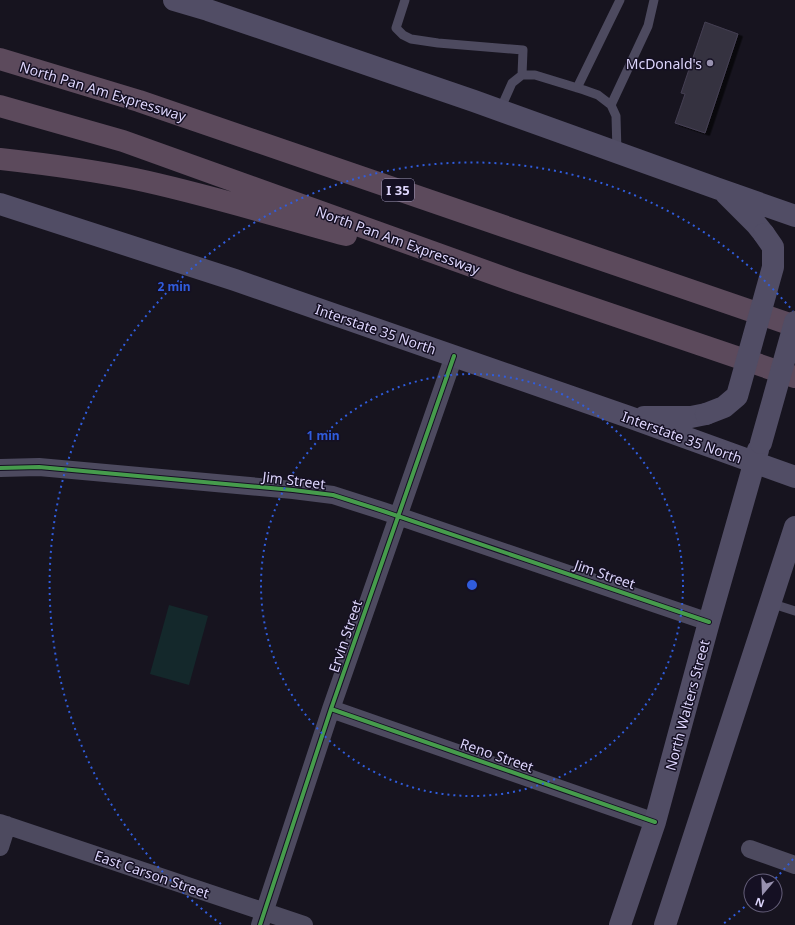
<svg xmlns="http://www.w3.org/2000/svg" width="795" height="925" font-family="'Noto Sans',sans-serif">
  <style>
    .green { fill: #14282b }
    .building { fill: #363241; stroke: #443f52; filter: url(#shadow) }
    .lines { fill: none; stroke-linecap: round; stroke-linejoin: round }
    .lane { stroke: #4d4a5f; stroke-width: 9 }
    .street { stroke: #4d4a5f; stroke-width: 18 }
    .secondary { stroke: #514d65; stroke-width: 22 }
    .highway { stroke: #5c4a5c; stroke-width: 22 }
    .secondary-bridge { stroke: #514d65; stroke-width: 22 }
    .cycleway-casing { stroke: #151023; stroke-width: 6 }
    .cycleway { stroke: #469c4c; stroke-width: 4 }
    .ring { fill: none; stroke: #305cdc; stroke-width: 2; stroke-dasharray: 2 4 }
    .poi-dot { fill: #9891af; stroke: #151023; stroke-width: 1.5 }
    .labels { text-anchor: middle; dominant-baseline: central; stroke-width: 3; stroke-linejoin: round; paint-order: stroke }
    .shield { fill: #151023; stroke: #a19abb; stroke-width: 1 }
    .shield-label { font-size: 13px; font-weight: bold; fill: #ddd5fc }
    .poi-label { font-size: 14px; fill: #ddd5fc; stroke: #151023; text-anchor: end }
    .street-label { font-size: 14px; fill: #ddd5fc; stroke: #151023 }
    .centre { fill: #305cdc; stroke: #151023; stroke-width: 2 }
    .ring-label { font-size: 12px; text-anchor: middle; font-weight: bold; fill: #305cdc; stroke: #151023; stroke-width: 3; stroke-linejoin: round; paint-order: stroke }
  </style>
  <defs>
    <filter id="shadow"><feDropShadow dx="4.5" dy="2.5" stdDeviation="0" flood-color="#0009"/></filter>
  </defs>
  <rect width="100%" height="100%" fill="#17141f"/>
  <path class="green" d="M169,605L208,616L189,685L150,674Z"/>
  <path class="building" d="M705,22L738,34L705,133L675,123L685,94L681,93Z"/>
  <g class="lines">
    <path class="lane" d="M405,0L396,28L403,35L411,39L438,43L523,50L522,75
      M577,88L620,0
      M611,105L648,26L654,0
      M500,110L512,83L522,75H535L584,90L598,95L611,105L616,116L617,152
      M770,603L795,611"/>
    <path class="street" d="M0,468L39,467L293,490L333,495L383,511L709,622
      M331,709L655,822
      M0,823L304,925
      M0,847L7,825
      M750,849L795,865
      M260,925L331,709L454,356"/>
    <path class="secondary" d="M174,0L208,10L474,101L716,188L795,216
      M726,194L756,224L764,234
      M0,204L235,280L629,417L795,477
      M644,417H691L706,414
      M620,925L655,822L709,622L758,450
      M665,925L795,527"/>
    <path class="highway" d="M0,59L139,101L795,326
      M0,106L123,141L516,282L795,377
      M0,159C45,164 91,170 135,179C206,194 276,216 346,235"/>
    <path class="secondary-bridge" d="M706,414L724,407L737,396L773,267V247L764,234
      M761,443L795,322"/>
    <defs>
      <path id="cycleway" d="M0,468L39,467L293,490L333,495L383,511L709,622
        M331,709L655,822
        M260,925L331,709L454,356"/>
    </defs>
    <use href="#cycleway" class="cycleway-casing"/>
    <use href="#cycleway" class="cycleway"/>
  </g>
  <g class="ring">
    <circle cx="472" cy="585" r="211"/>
    <path d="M793 859A422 422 0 0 1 773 881M749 903A422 422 0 0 1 723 924M221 924A422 422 0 1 1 793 311"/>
  </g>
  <circle class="poi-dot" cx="710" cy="63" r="4"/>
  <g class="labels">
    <rect class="shield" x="382" y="179" width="32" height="22" rx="3"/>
    <g class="shield-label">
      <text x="398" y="190">I 35</text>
    </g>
    <g class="poi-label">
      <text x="702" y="63">McDonald's</text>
    </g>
    <g class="street-label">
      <text transform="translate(103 91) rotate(17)">North Pan Am Expressway</text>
      <text transform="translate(398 240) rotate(20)">North Pan Am Expressway</text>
      <text transform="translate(376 329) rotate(19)">Interstate 35 North</text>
      <text transform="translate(682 437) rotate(20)">Interstate 35 North</text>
      <text transform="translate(294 480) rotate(7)">Jim Street</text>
      <text transform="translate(605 574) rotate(19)">Jim Street</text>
      <text transform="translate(345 636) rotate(-71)">Ervin Street</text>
      <text transform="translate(687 705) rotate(-75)">North Walters Street</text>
      <text transform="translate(497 755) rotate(19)">Reno Street</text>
      <text transform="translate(152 874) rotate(19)">East Carson Street</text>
    </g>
  </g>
  <circle cx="472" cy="585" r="6" class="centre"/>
  <g class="ring-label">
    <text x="174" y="291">2 min</text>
    <text x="323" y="440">1 min</text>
  </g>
  <g transform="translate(763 893) rotate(199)"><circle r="19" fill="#151023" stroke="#655f7a"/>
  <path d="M0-3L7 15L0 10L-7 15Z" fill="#9891af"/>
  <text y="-6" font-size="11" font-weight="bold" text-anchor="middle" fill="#ddd5fc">N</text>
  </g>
</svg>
